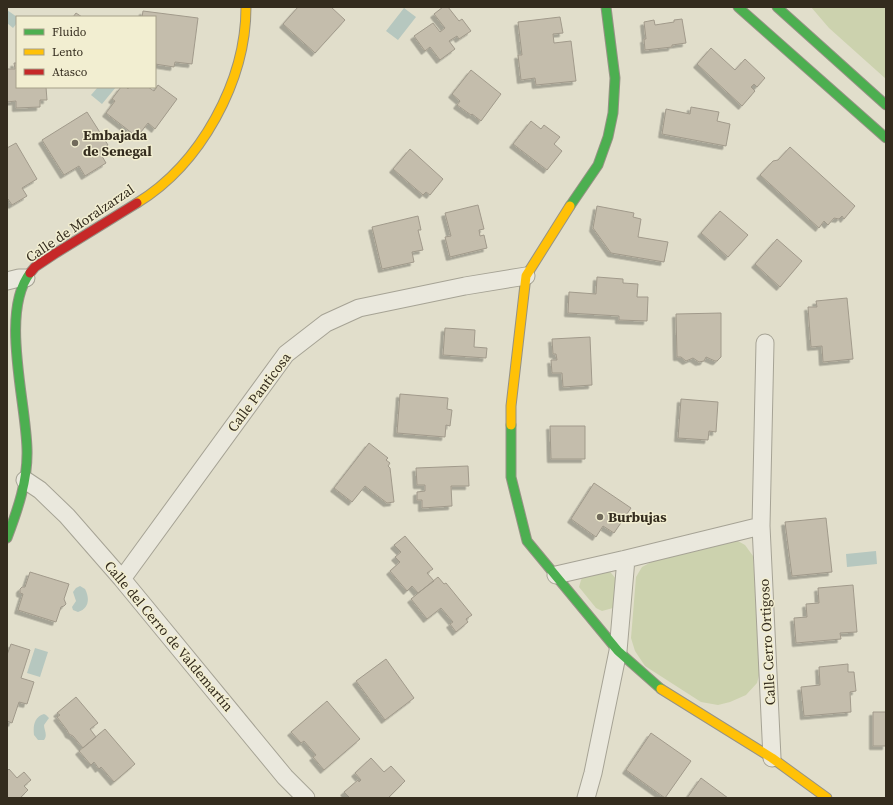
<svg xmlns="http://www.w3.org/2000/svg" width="893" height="805" font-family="'Source Serif 4',serif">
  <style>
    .green { fill: #ccd2ae }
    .water { fill: #b6c7bf }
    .building { fill: #c4bdac; stroke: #a19a8b; filter: url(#shadow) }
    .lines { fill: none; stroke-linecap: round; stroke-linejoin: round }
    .street-casing { stroke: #a6a395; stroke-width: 19 }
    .fast-casing { stroke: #969285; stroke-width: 11 }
    .slow-casing { stroke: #969285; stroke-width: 11 }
    .jam-casing { stroke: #969285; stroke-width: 11 }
    .street { stroke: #eae8dd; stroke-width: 17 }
    .fast { stroke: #4caf50; stroke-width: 9 }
    .slow { stroke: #ffc107; stroke-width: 9 }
    .jam { stroke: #c62828; stroke-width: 9 }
    .poi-dot { fill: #716a5b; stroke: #f2eed1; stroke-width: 1.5 }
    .labels { text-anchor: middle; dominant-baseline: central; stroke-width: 3; stroke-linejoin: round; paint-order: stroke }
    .poi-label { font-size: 14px; font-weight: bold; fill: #342c1e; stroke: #f2eed1; text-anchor: start }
    .street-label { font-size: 14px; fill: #342c1e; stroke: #f2eed1 }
  </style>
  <defs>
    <filter id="shadow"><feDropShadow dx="-3.5" dy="3.5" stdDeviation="0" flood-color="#0004"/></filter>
  </defs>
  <rect width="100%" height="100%" fill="#e1decb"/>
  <path class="green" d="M811,7H886V79L829,28Z
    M736,540L745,545L753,556L761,668L757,683L746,695L730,702L718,705L701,702L645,666L635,651L631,638L636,577L642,567L657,559Z
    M607,568L616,579L617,602L613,608L602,611L596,608L579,587L581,580L584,575Z"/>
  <path class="water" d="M404,8L416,17L398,40L386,31Z
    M7,10L17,17V23L13,28L7,23Z
    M98,87H116L102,104L91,95Z
    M876,551L877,564L847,567L846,554Z
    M80,586L85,589C90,598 89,609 78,612L73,610L72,607L76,601L73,592L76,588Z
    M35,648L48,652L40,677L27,673Z
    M44,714L46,715L49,718L44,725C44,730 48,735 44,740H38L34,735C33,726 34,717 44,714Z"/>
  <path class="building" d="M298,7H331L345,20L315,53L283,24Z
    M443,7H448L459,21L462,19L471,31L459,39L457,36L449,41L455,49L440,60L430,47L425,51L414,36L433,23L440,32L445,28L434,14Z
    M143,11L198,18L192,64L175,62L174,67L155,64V17H142Z
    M76,13L82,17H73Z
    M560,17L563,33L553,34L554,43L571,41L576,81L536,85L535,78L521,80L518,55H522L518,22Z
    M682,19L686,43L672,45V47L645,50L644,39H646L644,22L654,20L655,25L674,22V20Z
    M711,48L735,70L745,59L765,78L757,87L754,84L751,87L755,91L742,106L697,64Z
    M14,63H17V87H46L47,100H40V107L16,108V101L7,102V69H15Z
    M471,70L501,94L481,121L472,114L471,115L457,105L460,101L452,94Z
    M158,85L177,99L155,129L148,123L137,137L106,113L115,101L112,99L121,87H126L128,89L129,87H148L154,91Z
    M691,107L719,112L717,121L730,124L726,146L662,134L666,109L690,114Z
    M87,112L108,145L99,151L106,163L85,176L79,166L64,175L42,140Z
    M531,121L541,129L544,125L560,137L554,144L562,151L547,170L513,144Z
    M16,143L37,179L22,188L27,196L12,205L8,199L7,200V148Z
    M790,147L855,206L844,219L842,216L839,219L834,218L828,225L824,221L819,228L760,175L773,161L778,160Z
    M410,149L443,179L430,195L426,192L423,195L393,169Z
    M478,205L484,229L479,230L480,236L484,235L487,248L450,257L445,237L451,236L445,213Z
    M597,206L634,213L633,217L641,219L638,237L668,242L664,262L611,253L593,228Z
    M720,211L748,235L728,257L701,233Z
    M418,216L421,230H418L423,250L412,252L414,262L382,269L372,227Z
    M777,239L802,261L780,287L755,264Z
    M597,277L623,279V283L638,284L637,297H648L647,321L619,320V316L568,313L569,292L596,294Z
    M847,298L853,359L823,362L822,346L811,347L808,307H817L816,301Z
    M721,313V357L717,361H715L706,357L704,361L699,362L693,358L686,361L681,357H677L676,314Z
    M445,328L475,330L474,347L487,348L486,358L443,355Z
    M590,337L592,385L563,387L562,373H552L551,360H557L556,354H553L552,339Z
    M400,394L448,398L447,409L452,410L450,426L446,425L445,437L397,433Z
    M681,399L718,402L716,432L709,431L708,440L678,438Z
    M550,426H585V459H551Z
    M369,443L388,458L386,460L390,463L388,466L390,468L394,502L387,503L365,486L352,502L334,488Z
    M468,466L469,486H451L452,506L422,508V500H417V492L425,491V485H417L416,468Z
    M594,483L631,508L614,533L603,526L596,537L571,519Z
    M826,518L832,572L792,576L785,522Z
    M405,536L433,569L427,573L434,581L418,593L412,586L407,591L390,571L400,562L395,557L401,552L394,545Z
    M30,572L69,584L64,599L66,604L64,606L61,607L56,622L18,610L23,594L20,593V589L22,587H25Z
    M438,577L444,584L446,583L472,615L466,619L468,622L456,632L450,624L453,622L441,608L427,619L411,599Z
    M853,585L857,632L840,633L841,639L796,643L794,618L807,617L806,604L819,603L818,588Z
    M11,644L30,650L21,678L34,682L27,704L19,702L12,723L7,721V655Z
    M386,659L414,698L385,720L356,681Z
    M848,664V672H854L856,691L850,692L851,712L804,716L801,687L820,685L819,667Z
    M76,697L98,723L90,729L96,737L83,748L73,736L69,734L67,730L57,717L60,715L57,713Z
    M327,701L360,739L324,770L313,757L316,755L304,741L301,743L291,732Z
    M873,712H886V746H873Z
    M105,729L135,764L114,782L101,767L99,769L94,762L91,765L79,751Z
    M651,733L691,761L665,798L626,770Z
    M371,758L384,772L391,766L405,781L388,798H350L344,792L358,780L359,782L361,780L355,773Z
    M9,769L17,778L24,772L31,780L24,786L28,790L20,798H7V771Z
    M701,778L728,798H687Z"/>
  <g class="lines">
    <defs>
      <path id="street" d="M7,281L19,278H26
        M765,343L761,526L772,758
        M25,480L40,490L67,516L122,579L285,777L306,798
        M556,575L626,559L761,526
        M122,579L286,354L326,323L359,308L465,286L526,276
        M586,798L593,773L618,651L626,559"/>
      <path id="fast" d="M738,7L886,138
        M777,7L886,105
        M570,206L598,165L608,137L613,113L615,78L606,7
        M511,425V477L527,541L618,651L661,689
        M7,538C18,509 28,480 27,449C26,401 0,312 30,273"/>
      <path id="slow" d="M137,203C201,164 246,81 246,7
        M511,425V406L526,276L570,206
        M661,689L772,758L827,798"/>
      <path id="jam" d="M30,273L35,267L56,253L137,203"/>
    </defs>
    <use href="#street" class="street-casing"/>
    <use href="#fast" class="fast-casing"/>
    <use href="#slow" class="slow-casing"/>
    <use href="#jam" class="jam-casing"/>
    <use href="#street" class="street"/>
    <use href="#fast" class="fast"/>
    <use href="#slow" class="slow"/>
    <use href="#jam" class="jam"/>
  </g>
  <g class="poi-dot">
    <circle cx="75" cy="143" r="4"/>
    <circle cx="600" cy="517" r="4"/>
  </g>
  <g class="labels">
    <g class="poi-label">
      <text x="83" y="135">Embajada<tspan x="83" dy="16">de Senegal</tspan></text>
      <text x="608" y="517">Burbujas</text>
    </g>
    <g class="street-label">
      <text transform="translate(80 223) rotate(-34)">Calle de Moralzarzal</text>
      <text transform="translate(259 392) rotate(-53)">Calle Panticosa</text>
      <text transform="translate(169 636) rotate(50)">Calle del Cerro de Valdemartín</text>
      <text transform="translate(767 642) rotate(-93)">Calle Cerro Ortigoso</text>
    </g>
  </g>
  <rect width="893" height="805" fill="none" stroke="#342c1e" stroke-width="16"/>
  <rect x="16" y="16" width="140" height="72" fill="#f2eed1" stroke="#a6a089"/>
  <rect x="24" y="29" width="20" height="6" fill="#4caf50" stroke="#a6a089"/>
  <text x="52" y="36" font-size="12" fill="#342c1e">Fluido</text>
  <rect x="24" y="49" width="20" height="6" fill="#ffc107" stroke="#a6a089"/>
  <text x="52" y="56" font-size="12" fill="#342c1e">Lento</text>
  <rect x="24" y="69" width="20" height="6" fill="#c62828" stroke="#a6a089"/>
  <text x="52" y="76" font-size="12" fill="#342c1e">Atasco</text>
</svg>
